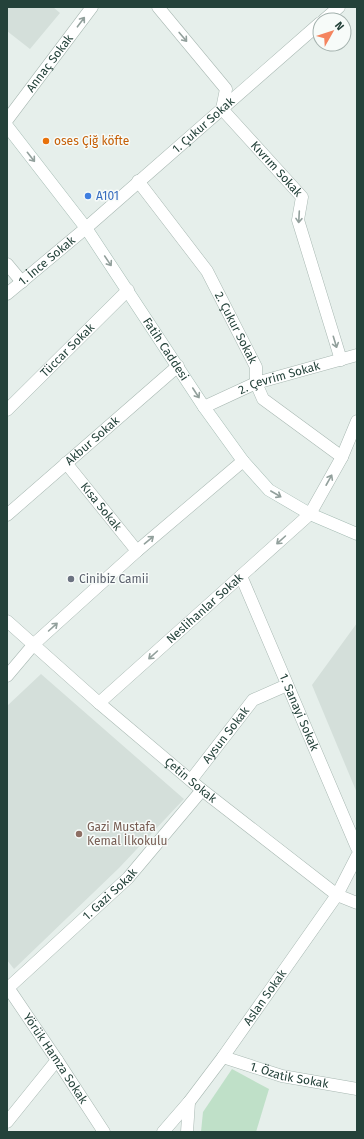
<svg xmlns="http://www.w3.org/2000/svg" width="364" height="1139" font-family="'Fira Sans',sans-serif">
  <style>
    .built { fill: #d4dfda }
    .green { fill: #bfe0c8 }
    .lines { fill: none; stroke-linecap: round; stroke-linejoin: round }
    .minor-casing { stroke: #a8b8b2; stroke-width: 13 }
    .tertiary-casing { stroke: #a8b8b2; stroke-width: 13 }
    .secondary-casing { stroke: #a4bbb3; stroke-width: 13 }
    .minor { stroke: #fff; stroke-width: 12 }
    .tertiary { stroke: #fff; stroke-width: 12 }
    .secondary { stroke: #fff; stroke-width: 12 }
    .oneway { stroke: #92a09c }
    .food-dot { fill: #e8710a; stroke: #f7fbf9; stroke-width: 1.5 }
    .shop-dot { fill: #3f7fe0; stroke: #f7fbf9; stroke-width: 1.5 }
    .worship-dot { fill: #6b7280; stroke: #f7fbf9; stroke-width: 1.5 }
    .education-dot { fill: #8d6e63; stroke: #f7fbf9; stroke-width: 1.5 }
    .labels { text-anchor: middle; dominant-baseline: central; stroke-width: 3; stroke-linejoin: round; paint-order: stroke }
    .street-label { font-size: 12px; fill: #24423a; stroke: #f7fbf9 }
    .food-label { font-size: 12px; fill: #c56008; stroke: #f7fbf9; text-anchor: start }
    .shop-label { font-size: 12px; fill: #366cbe; stroke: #f7fbf9; text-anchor: start }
    .worship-label { font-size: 12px; fill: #5b616d; stroke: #f7fbf9; text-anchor: start }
    .education-label { font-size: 12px; fill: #785e54; stroke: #f7fbf9; text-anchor: start }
  </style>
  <rect width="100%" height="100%" fill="#e6efeb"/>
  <path class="built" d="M7,7H53L60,13L30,49L7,31Z
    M357,623V793L312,685Z
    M41,674L184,799L119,868L14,969L7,960V706Z"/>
  <path class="green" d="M232,1069L269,1089L256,1132H201L203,1112Z"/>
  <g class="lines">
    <defs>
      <g id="minor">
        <path id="s1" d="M158,7L226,89L222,109L302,197L298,220L341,360"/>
        <path d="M324,20L339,7"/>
        <path id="s2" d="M138,181L207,271L256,367V383L263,399L342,457"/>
        <path d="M7,264L22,282"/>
        <path id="s3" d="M7,294L86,228L320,23"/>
        <path id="s4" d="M204,407L256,383L357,355"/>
        <path id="s5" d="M7,410L128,290"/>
        <path id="s6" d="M66,463L137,551"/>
        <path id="s7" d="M7,515L178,366"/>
        <path id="s8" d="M241,576L357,848"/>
        <path id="s9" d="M7,621L99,703L202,790L337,895L357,903"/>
        <path d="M7,676L34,644L137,551L243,461"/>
        <path id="s10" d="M99,703L310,514L342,457L357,421"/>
        <path id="s11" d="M191,780L253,700L287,685"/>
        <path id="s12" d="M7,986L57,1060L104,1132"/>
        <path id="s13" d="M7,989L128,878L202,790"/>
        <path id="s14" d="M223,1057L282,1076L357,1089"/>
        <path d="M7,1122L57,1060"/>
        <path id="s15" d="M163,1132L189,1102L223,1057L337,895L357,856"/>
        <path d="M187,1132L189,1102"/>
      </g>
      <g id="tertiary">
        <path id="s16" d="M7,120L92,7"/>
      </g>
      <g id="secondary">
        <path id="s17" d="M7,126L86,228L204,407L243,461L269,490L310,514L357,534"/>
      </g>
    </defs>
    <use href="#minor" class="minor-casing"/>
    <use href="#tertiary" class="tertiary-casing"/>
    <use href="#secondary" class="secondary-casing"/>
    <use href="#minor" class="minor"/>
    <use href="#tertiary" class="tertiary"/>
    <use href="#secondary" class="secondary"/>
  </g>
  <defs><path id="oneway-shaft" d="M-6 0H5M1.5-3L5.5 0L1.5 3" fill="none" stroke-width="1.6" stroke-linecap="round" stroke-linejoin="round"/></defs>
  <g class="oneway">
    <use href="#oneway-shaft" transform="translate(81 22) rotate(-53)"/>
    <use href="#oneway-shaft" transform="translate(183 37) rotate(50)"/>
    <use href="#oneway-shaft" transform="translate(31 157) rotate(52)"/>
    <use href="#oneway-shaft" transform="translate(299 217) rotate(93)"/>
    <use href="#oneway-shaft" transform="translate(108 261) rotate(56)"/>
    <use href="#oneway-shaft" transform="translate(335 342) rotate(73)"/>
    <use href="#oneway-shaft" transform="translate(196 393) rotate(57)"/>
    <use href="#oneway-shaft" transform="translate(329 480) rotate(-61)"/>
    <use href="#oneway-shaft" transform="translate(276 494) rotate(30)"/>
    <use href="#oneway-shaft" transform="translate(149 540) rotate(-40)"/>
    <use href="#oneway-shaft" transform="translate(281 540) rotate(138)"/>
    <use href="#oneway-shaft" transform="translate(53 627) rotate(-42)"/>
    <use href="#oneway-shaft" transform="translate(153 655) rotate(138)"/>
  </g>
  <circle class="food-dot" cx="46" cy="141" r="4"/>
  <circle class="shop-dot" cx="88" cy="196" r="4"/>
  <circle class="worship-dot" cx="71" cy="579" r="4"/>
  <circle class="education-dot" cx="79" cy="834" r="4"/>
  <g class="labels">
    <g class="street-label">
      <text stroke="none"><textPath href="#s16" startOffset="71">Annaç Sokak</textPath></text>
      <text stroke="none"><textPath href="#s3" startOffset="259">1. Çukur Sokak</textPath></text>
      <text stroke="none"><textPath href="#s1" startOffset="208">Kıvrım Sokak</textPath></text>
      <text stroke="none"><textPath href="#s3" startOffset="52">1. İnce Sokak</textPath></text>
      <text stroke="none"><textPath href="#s2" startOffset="177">2. Çukur Sokak</textPath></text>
      <text stroke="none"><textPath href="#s17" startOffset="274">Fatih Caddesi</textPath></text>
      <text stroke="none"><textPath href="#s5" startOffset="85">Tüccar Sokak</textPath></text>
      <text stroke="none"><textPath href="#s4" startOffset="81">2. Çevrim Sokak</textPath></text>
      <text stroke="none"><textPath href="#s7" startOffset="113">Akbur Sokak</textPath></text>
      <text stroke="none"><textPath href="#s6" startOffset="56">Kısa Sokak</textPath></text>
      <text stroke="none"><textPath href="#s10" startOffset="142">Neslihanlar Sokak</textPath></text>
      <text stroke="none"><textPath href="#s8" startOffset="148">1. Sanayi Sokak</textPath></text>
      <text stroke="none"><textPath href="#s11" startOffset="57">Aysun Sokak</textPath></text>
      <text stroke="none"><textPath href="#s9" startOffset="243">Çetin Sokak</textPath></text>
      <text stroke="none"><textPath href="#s13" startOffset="140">1. Gazi Sokak</textPath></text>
      <text stroke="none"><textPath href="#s15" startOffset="169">Aslan Sokak</textPath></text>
      <text stroke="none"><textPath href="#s12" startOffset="87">Yörük Hamza Sokak</textPath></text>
      <text stroke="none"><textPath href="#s14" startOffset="69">1. Özatik Sokak</textPath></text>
    </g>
    <g class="food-label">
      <text x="54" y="141">oses Çiğ köfte</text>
    </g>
    <g class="shop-label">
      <text x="96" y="196">A101</text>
    </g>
    <g class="worship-label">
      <text x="79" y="579">Cinibiz Camii</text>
    </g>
    <g class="education-label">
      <text x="87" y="827">Gazi Mustafa<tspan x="87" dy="14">Kemal İlkokulu</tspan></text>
    </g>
  </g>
  <rect width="364" height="1139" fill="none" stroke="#24423a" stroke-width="16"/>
  <g transform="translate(332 32) rotate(51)"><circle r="19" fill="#f7fbf9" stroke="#a3b1ad"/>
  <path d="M0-3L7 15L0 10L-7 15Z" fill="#f4845f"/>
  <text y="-6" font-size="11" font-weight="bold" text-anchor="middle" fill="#24423a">N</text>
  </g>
</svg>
